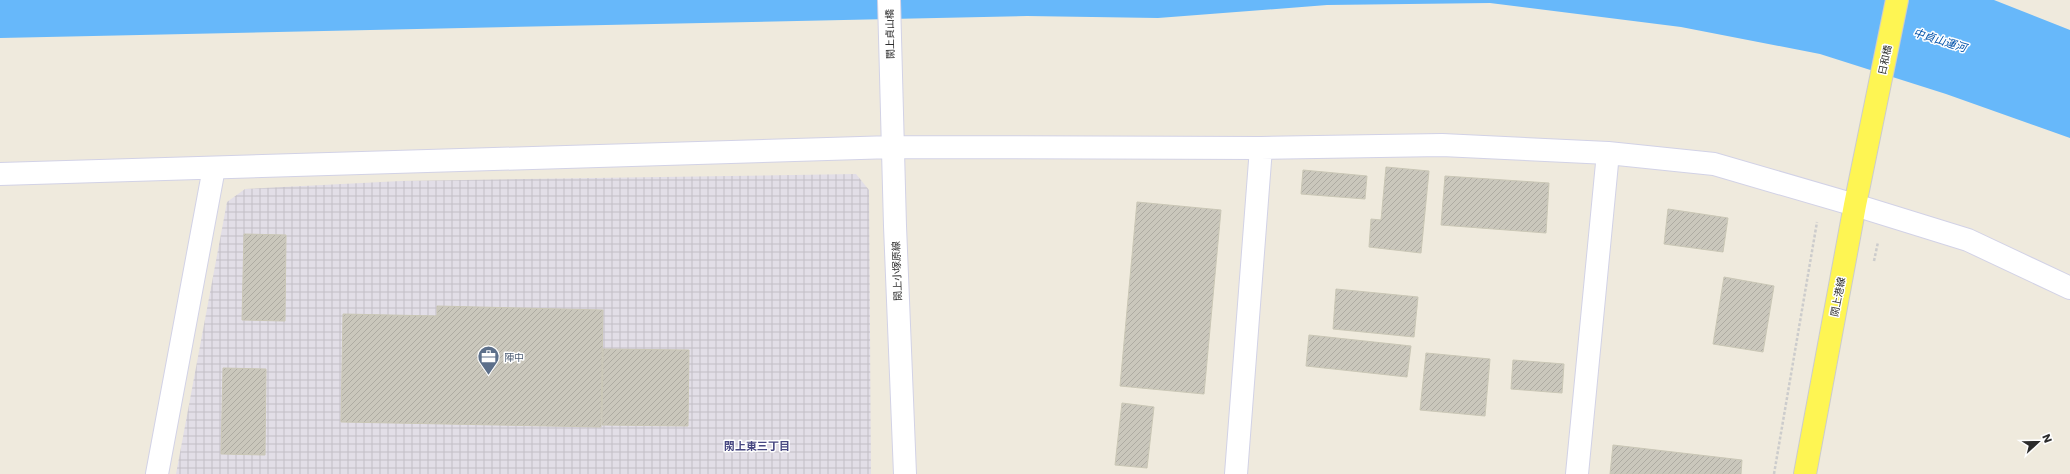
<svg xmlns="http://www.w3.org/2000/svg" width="2070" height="474" font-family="Poppins,'Noto Sans JP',sans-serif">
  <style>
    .industrial { fill: url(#industrial-grid) }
    .water { fill: #67b8fa }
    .building { fill: url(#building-hatch); stroke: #cac7b6 }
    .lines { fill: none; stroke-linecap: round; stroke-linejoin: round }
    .minor-casing { stroke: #d2d2e6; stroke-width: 24 }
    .major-casing { stroke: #ccc; stroke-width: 24 }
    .path { stroke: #ccc; stroke-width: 2.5; stroke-dasharray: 3 2; stroke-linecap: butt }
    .minor { stroke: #fff; stroke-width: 22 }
    .major { stroke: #fef553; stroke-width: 22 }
    .labels { text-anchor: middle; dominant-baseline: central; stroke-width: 3; stroke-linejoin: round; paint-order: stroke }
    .street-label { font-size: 10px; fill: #2c2c2c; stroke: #fff }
    .service-label { font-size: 10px; fill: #4e5e75; stroke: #fff; text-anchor: start }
    .water-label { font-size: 11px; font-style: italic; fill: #0152ab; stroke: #fff }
    .neighbourhood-label { font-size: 11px; font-weight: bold; fill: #474781; stroke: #fff }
  </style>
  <defs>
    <pattern id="industrial-grid" width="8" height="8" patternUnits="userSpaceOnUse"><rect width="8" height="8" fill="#e2dee7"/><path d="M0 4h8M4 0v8" fill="none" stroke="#c2bfc6"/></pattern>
    <pattern id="building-hatch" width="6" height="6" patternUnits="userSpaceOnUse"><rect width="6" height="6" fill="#cac7bc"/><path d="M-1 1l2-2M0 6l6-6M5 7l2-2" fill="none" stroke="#aeaba2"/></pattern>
  </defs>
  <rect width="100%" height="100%" fill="#efeadd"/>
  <path class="industrial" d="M856,174L869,190L871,474H176L227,202L245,189L401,181Z"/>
  <path class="water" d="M0,0H1994L2070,30V138L1946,94L1820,54L1681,27L1490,3L1327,5L1158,18L1027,16L0,38Z"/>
  <path class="building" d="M1386,167L1429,171L1421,253L1369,247L1371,219L1381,220Z
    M1303,170L1367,176L1365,199L1301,194Z
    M1445,176L1549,183L1546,233L1441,225Z
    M1137,202L1221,210L1204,394L1120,386Z
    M1668,209L1728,218L1723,252L1664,244Z
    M244,234L286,235L285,321L242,320Z
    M1724,277L1774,286L1763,352L1713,344Z
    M1336,289L1418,297L1414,337L1333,329Z
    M437,306L603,310L601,427L341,422L343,314L437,316Z
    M1309,335L1411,346L1407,377L1306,366Z
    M603,349L689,350L688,426L602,425Z
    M1426,353L1490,359L1485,416L1420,410Z
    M1513,360L1564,364L1562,393L1511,389Z
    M223,368L266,369L265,455L221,454Z
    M1122,403L1154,407L1147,468L1115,465Z
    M1613,445L1742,460L1741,474H1610Z"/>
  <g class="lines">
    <defs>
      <path id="minor" d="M889,0L895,226L905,474
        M0,174L893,147L1261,148L1442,145L1608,153L1714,164L1855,205L1968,240L2070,288
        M157,474L214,168
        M1236,474L1261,148
        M1577,474L1608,153"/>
      <path id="major" d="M1805,474L1855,205L1897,0"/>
    </defs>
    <use href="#minor" class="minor-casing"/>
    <use href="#major" class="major-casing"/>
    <path class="path" d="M1874,261L1878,242
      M1774,474L1817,222"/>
    <use href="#minor" class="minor"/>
    <use href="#major" class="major"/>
  </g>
  <defs>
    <symbol id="office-pin" viewBox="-11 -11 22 30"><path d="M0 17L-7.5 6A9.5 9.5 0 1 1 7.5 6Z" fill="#5c6f8a" stroke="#fff"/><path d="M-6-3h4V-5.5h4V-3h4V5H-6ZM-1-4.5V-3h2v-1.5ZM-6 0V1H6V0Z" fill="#fff"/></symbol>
  </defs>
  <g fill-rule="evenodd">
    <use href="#office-pin" x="476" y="344" width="25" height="34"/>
  </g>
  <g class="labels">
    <g class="street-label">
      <text transform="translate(890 34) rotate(-91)">閖上貞山橋</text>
      <text transform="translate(1885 60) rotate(-78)">日和橋</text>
      <text transform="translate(897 271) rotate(-92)">閖上小塚原線</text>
      <text transform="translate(1838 297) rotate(-79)">閖上港線</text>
    </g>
    <g class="service-label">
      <text x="504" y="357">陣中</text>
    </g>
    <g class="water-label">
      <text transform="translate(1940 40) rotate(17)">中貞山運河</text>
    </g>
    <g class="neighbourhood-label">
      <text x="757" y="446">閖上東三丁目</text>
    </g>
  </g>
  <g transform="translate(2038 442) rotate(68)" stroke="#ffffff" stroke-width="3" paint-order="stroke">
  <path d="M0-3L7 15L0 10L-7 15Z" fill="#2c2c2c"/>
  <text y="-6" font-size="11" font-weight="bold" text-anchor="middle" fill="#2c2c2c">N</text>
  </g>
</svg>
